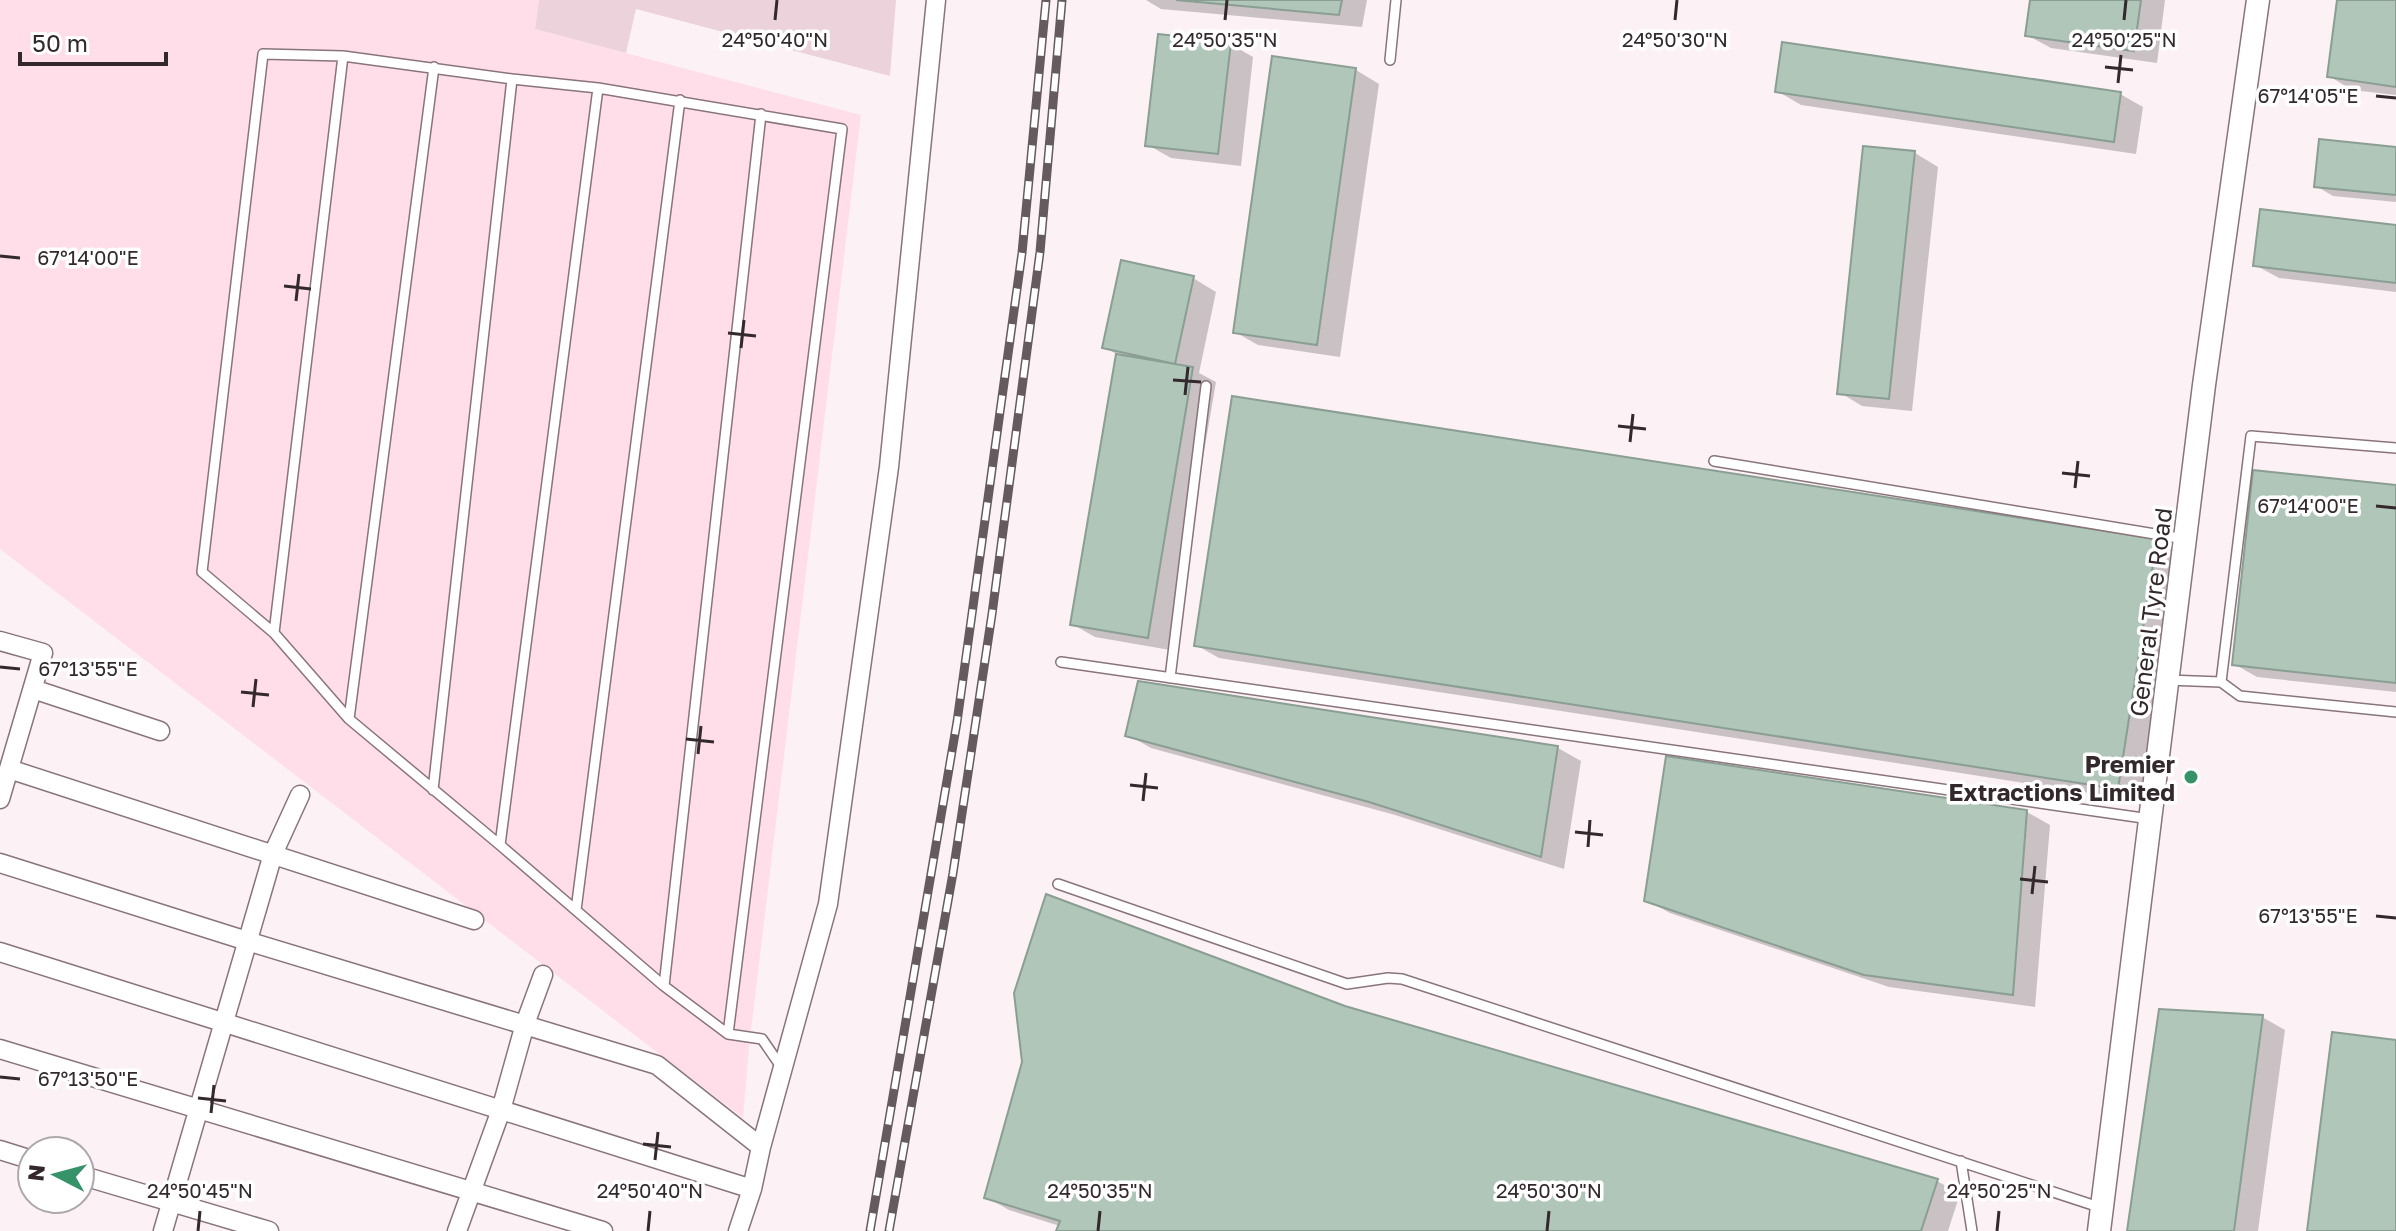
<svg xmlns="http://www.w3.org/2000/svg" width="2396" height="1231" font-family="'Golos Text',sans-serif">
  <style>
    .built { fill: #ffdeea }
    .green { fill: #ebd2db }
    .shadow { fill: #0003 }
    .building { fill: #b0c6b9; stroke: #8a9e93; stroke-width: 2 }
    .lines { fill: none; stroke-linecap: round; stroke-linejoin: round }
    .service-casing { stroke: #89747b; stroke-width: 12 }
    .minor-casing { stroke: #89747b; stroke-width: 21 }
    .tertiary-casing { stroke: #89747b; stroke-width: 25 }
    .service { stroke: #fff; stroke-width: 9 }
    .minor { stroke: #fff; stroke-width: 18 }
    .tertiary { stroke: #fff; stroke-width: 22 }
    .rail-casing { stroke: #655b5f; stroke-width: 9 }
    .rail { stroke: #fff; stroke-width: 6; stroke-dasharray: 18; stroke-linecap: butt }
    .ticks { fill: none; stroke: #33292d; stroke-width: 3 }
    .poi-dot { fill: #359269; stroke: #fff; stroke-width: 3 }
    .labels { text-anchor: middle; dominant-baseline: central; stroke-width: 7; stroke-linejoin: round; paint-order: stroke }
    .street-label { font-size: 24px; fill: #33292d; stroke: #fff }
    .poi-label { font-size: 24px; font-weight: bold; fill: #33292d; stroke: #fff; text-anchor: end }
    .ticks-label { font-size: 20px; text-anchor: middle; fill: #33292d; stroke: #fff; stroke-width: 7; stroke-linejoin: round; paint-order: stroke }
  </style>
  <rect width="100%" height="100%" fill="#fcf2f5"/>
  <path class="built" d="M0,0H539L535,29L861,115L749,1047L743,1118L0,549Z"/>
  <path class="green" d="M539,0H896L890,76L636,9L626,53L535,29Z"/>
  <path class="shadow" d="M1146,0H1367L1362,27L1161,9Z
    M2032,0H2165L2157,63L2051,48L2027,35Z
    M2339,0L2396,1V95L2352,90L2329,76Z
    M1230,44L1253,57L1241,166L1171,158L1148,145Z
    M1356,70L1379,84L1340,357L1258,345L1235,332Z
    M1777,91L2120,94L2143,107L2136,154L1801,105Z
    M1864,148L1915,153L1938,167L1912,411L1862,406L1839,392Z
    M2396,149V202L2333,196L2316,186Z
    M2396,227V292L2279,278L2255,265Z
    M1193,278L1216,292L1199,373L1216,382L1170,650L1095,637L1072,624L1118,355L1104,347Z
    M2396,487V692L2257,677L2234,664Z
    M2156,541L2179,555L2141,801L1219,658L1196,645Z
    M1128,735L1558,748L1581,761L1564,869L1395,815L1151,748Z
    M2027,812L2050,825L2035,1007L1889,987L1670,913L1646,900Z
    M1345,1008L1937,1181L1960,1194L1948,1231H1058L1060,1226L1009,1210L986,1197Z
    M2262,1017L2285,1030L2258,1231H2129Z"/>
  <path class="building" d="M1176,0H1342L1339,15Z
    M2030,0H2141L2134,51L2025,36Z
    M2337,0H2396V87L2327,77Z
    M1158,34L1231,42L1218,154L1145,146Z
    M1782,42L2121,92L2114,142L1775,92Z
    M1272,56L1356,68L1317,345L1233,333Z
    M2319,139L2396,147V195L2314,187Z
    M1863,146L1915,151L1889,399L1837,394Z
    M2260,209L2396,225V283L2253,266Z
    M1121,260L1194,276L1175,364L1102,348Z
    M1116,354L1193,367L1148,638L1070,625Z
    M1232,396L2157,539L2118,789L1194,646Z
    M2253,470L2396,485V683L2232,665Z
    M1138,681L1558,746L1541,857L1369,802L1125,736Z
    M1666,756L2027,810L2013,995L1864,975L1644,901Z
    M1046,894L1345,1006L1938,1179L1921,1231H1056L1060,1221L984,1198L1022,1062L1014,993Z
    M2159,1009L2263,1015L2234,1231H2127Z
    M2332,1032L2396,1040V1231H2307Z"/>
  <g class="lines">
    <defs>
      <path id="service" d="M1390,60L1396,0
        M1714,461L2185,539
        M274,633L343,56
        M1061,662L2150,819
        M1170,678L1206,386
        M2167,680L2221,682L2240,696L2396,712
        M2221,682L2251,436L2396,448
        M349,719L434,67
        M433,790L512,79
        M500,845L598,88
        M1058,884L1347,984L1388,978L1402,979L2102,1208
        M576,910L680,100
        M664,986L761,114
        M728,1034L842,129L598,88L512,79L343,56L263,54L202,572L274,633L349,719L500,845L664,986L728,1034L762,1039L782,1068
        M1961,1161L1972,1231"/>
      <path id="minor" d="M0,641L43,653L0,799
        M33,689L160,731
        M9,769L474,920
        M0,863L247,941L657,1065L761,1147
        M0,952L752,1189
        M0,1049L603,1231
        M0,1150L32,1160
        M80,1175L269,1231
        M163,1231L273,854L300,795
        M457,1231L501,1110L525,1024L543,975
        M738,1231L752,1189L761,1147L828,904L889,467L936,0"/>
      <path id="tertiary" d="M2099,1231L2204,385L2258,0"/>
    </defs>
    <use href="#service" class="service-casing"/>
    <use href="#minor" class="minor-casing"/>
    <use href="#tertiary" class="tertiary-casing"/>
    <use href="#service" class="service"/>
    <use href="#minor" class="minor"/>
    <use href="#tertiary" class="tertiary"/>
    <defs>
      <path id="rail" d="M870,1231L957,722L1022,253L1046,0
        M889,1231L953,873L992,614L1040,252L1062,0"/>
    </defs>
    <use href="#rail" class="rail-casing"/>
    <use href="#rail" class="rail"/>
  </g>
  <path class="ticks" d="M775,20L777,0M1225,20L1227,0M1675,20L1677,0M2124,20L2126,0M2105,67L2133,70M2118,83L2121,55M2376,96L2396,98M0,256L20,258M284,286L311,289M296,301L299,274M728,333L756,336M741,348L744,320M1173,380L1201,382M1185,395L1188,367M1618,426L1646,429M1630,442L1633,414M2062,473L2090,476M2075,488L2078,461M2376,506L2396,508M0,667L20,669M241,692L269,695M253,707L256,679M686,739L714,742M698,754L701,726M1130,785L1158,788M1143,801L1146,773M1575,832L1603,835M1588,847L1590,820M2020,879L2048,882M2032,894L2035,866M2376,916L2396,918M0,1077L20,1079M198,1098L226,1101M211,1113L214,1085M643,1144L671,1147M655,1160L658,1132M198,1231L200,1211M648,1231L650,1211M1098,1231L1100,1211M1547,1231L1549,1211M1997,1231L1999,1211"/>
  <circle class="poi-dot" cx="2191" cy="777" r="8"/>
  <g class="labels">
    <g class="street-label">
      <text transform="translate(2150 612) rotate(-83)">General Tyre Road</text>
    </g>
    <g class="poi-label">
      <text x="2175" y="763">Premier<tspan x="2175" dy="28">Extractions Limited</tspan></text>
    </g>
  </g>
  <g class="ticks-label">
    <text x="775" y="47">24°50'40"N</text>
    <text x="1225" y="47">24°50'35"N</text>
    <text x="1675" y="47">24°50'30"N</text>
    <text x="2124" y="47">24°50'25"N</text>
    <text x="2308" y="103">67°14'05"E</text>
    <text x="88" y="265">67°14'00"E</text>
    <text x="2308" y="513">67°14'00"E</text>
    <text x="88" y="676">67°13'55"E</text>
    <text x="2308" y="923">67°13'55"E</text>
    <text x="88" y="1086">67°13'50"E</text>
    <text x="200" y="1198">24°50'45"N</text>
    <text x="650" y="1198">24°50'40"N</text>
    <text x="1100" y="1198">24°50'35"N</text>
    <text x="1549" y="1198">24°50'30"N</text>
    <text x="1999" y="1198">24°50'25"N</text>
  </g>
  <g transform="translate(56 1175) rotate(276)"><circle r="38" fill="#ffffff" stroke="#ada9ab" stroke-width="2"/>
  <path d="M0-6L14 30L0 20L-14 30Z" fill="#359269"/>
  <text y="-12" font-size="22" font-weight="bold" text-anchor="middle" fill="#33292d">N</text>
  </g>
  <path d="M20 52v12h146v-12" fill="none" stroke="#33292d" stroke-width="4"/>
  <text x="32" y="52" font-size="24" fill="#33292d" stroke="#ffffff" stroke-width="6" paint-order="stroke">50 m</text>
</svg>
